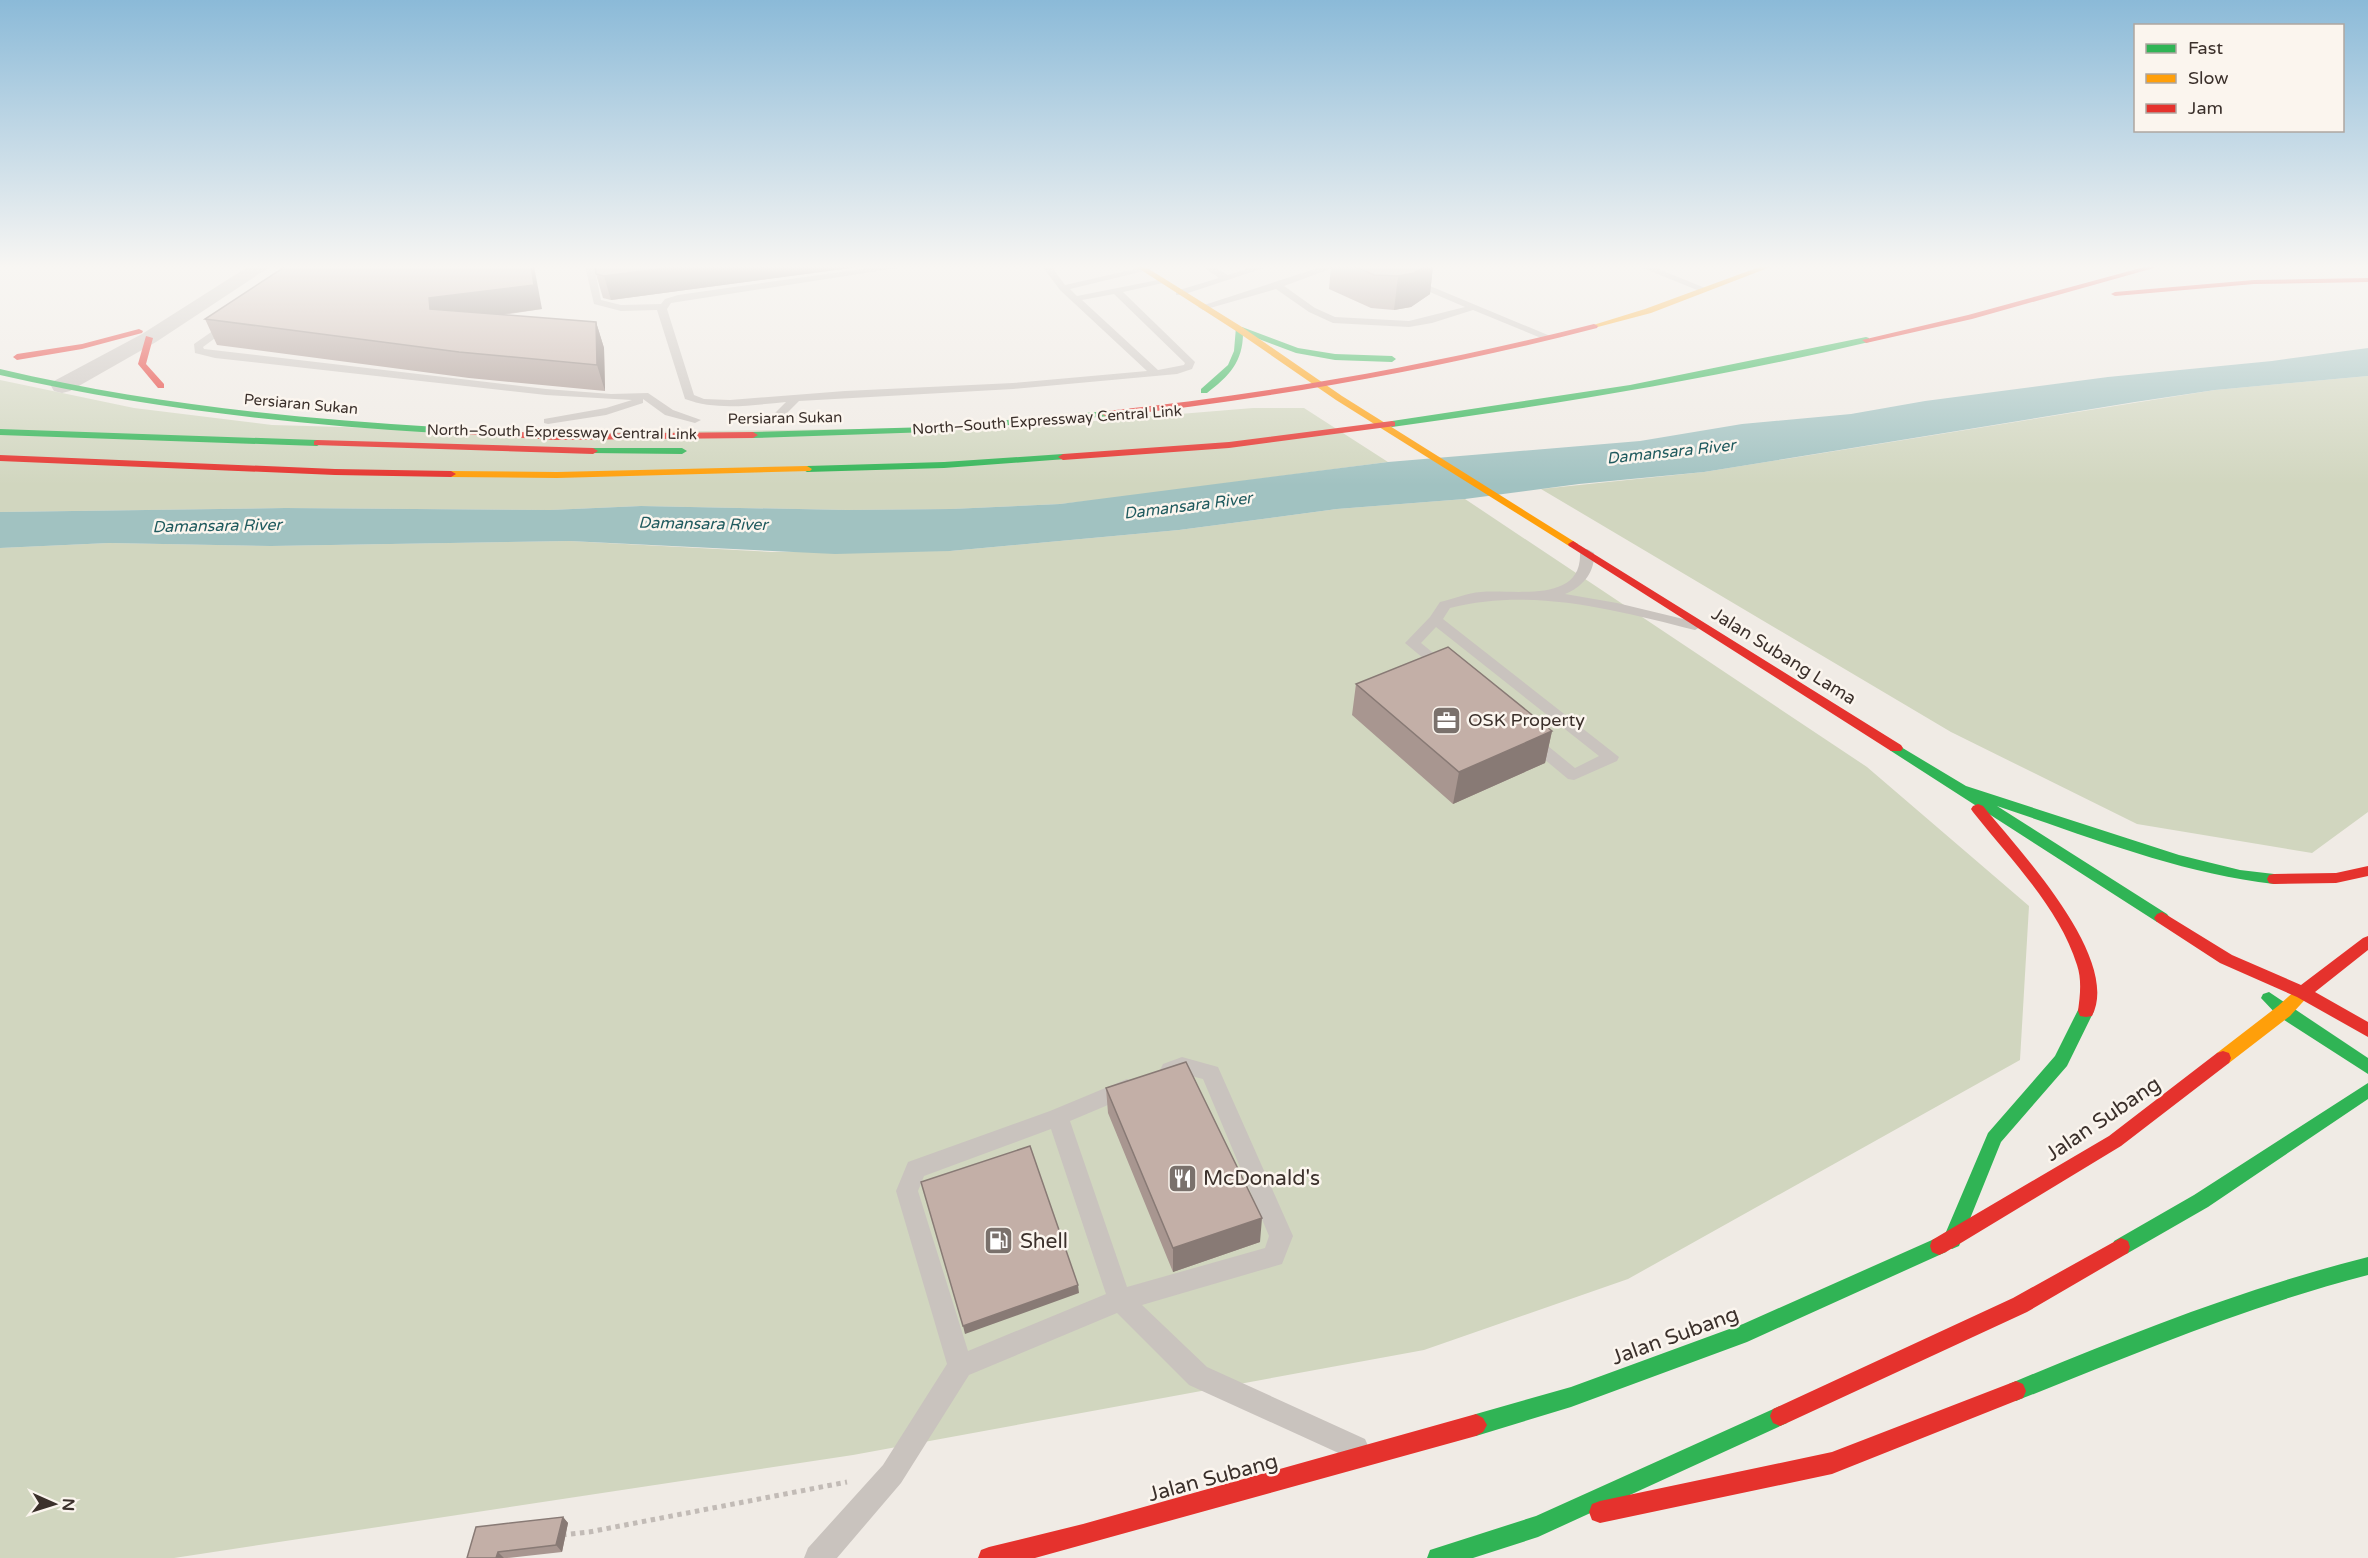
<svg xmlns="http://www.w3.org/2000/svg" width="2368" height="1558" font-family="'Varela Round',sans-serif">
  <style>
    .green { fill: #d1d6bf }
    .water { fill: #a1c2c1 }
    .lines { fill: none; stroke-linecap: round; stroke-linejoin: round }
    .path { stroke: #c2bbb6; stroke-width: 5; stroke-dasharray: 4.5 4.5; stroke-linecap: butt }
    .lane { fill: #c9c3be; fill-rule: evenodd }
    .street { fill: #c9c3be; fill-rule: evenodd }
    .fast { fill: #30b455; fill-rule: evenodd }
    .slow { fill: #ff9f0a; fill-rule: evenodd }
    .jam { fill: #e5322d; fill-rule: evenodd }
    .wall { fill: #a89690 }
    .shaded-wall { fill: #887a75 }
    .building { fill: #c3afa7; stroke: #887a75; stroke-width: 1.5 }
    .labels { text-anchor: middle; dominant-baseline: central; stroke-width: 5; stroke-linejoin: round; paint-order: stroke }
    .far-street-label { font-size: 15px; fill: #3b302b; stroke: #fbf5ee }
    .far-water-label { font-size: 16px; font-style: italic; fill: #1f5a5e; stroke: #fbf5ee }
    .street-label { font-size: 18px; fill: #3b302b; stroke: #fbf5ee }
    .poi-label { font-size: 18px; fill: #3b302b; stroke: #fbf5ee; text-anchor: start }
    .near-street-label { font-size: 21px; fill: #3b302b; stroke: #fbf5ee }
    .near-poi-label { font-size: 21px; fill: #3b302b; stroke: #fbf5ee; text-anchor: start }
  </style>
  <rect width="100%" height="100%" fill="#f0ebe5"/>
  <path class="green" d="M2368,376V812L2312,853L2137,824L1951,732L1541,489L1704,472L2215,390Z
    M0,380L134,408L272,425L552,433L1021,427L1253,408H1304L1388,462L1107,499L1060,504L951,509L847,510L641,506L550,510L285,508L0,512Z
    M1465,499L1867,767L2029,906L2020,1060L1628,1279L1424,1350L853,1455L174,1558H0V548L109,543L271,546L569,541L771,552L950,551L1179,530L1337,509Z"/>
  <path class="water" d="M2368,348V376L2215,390L2135,402L1704,472L1579,484L1465,499L1337,509L1179,530L950,551L835,554L569,541L271,546L109,543L0,548V512L285,508L550,510L641,506L847,510L951,509L1060,504L1388,462L1640,441L1742,424L1851,414L1925,401L2108,377L2272,361Z"/>
  <g class="lines">
    <path class="path" d="M562,1535L589,1532L847,1482"/>
    <path class="lane" d="M585,266H594L601,300L621,305L661,304L665,299L678,295L883,266H910L671,303L667,309L694,395L704,399L730,400L845,391L1013,383L1147,371L1060,290L1042,266H1051L1065,285L1144,267V271L1070,289L1077,296L1163,279V283L1123,292L1195,362L1192,369L1177,374L1013,389L799,401L778,422L774,423L768,420L786,402C752,405 717,411 685,399L657,310L621,311L594,304ZM1114,294L1185,363L1184,365L1158,370L1082,300Z
      M1202,266H1213L1228,275L1255,266H1270L1182,295H1176V291L1219,278Z
      M1324,266H1338L1284,286L1315,308L1335,317L1409,321L1465,307L1369,266H1382L1555,338L1546,340L1473,310L1432,323L1409,327L1333,323L1309,312L1276,289L1203,310L1198,307Z
      M1638,266H1651L1710,290L1702,292Z
      M230,319L234,320V324L203,347L204,349L546,389L611,394L648,393L673,410L701,420L695,423L665,415L643,399V403L606,415L548,424L544,423V419L606,408L632,400L546,395L215,358L195,353L194,344Z
      M1587,549L1594,553C1595,573 1582,587 1565,594L1617,603L1700,623L1702,626L1695,630C1615,610 1532,587 1450,608L1443,619L1619,757L1617,761L1574,780L1568,779L1405,643L1430,617L1440,602C1454,599 1467,593 1481,592C1513,589 1582,604 1580,553ZM1436,627L1599,756L1575,768L1421,643Z
      M1182,1057L1218,1067L1293,1236L1282,1264L1142,1305L1207,1367L1365,1439L1369,1448L1365,1457L1356,1461L1189,1385L1117,1313L969,1375L901,1483L837,1558H804L808,1548L883,1465L947,1364L896,1191L908,1162L1050,1111L1127,1079L1134,1082L1137,1088L1134,1094L1070,1121L1127,1287L1265,1248L1269,1236L1203,1079L1183,1074L1170,1078L1163,1076L1160,1070L1163,1064ZM1051,1129L1106,1294L968,1351L918,1191L924,1176Z"/>
    <path class="street" d="M249,266H271L156,342L70,391L62,393L54,391L51,386L54,381L142,334Z"/>
    <path class="fast" d="M1236,327H1242L1298,348L1335,354L1392,356L1396,359L1392,362L1335,360L1296,353L1243,333C1243,362 1229,376 1207,393H1201V389L1228,365L1234,351Z
      M1866,337L1869,338V342C1712,379 1552,405 1392,427L1387,424L1392,421L1630,385Z
      M0,369C144,403 289,418 437,427L442,430L437,433C289,424 144,408 0,375Z
      M1107,411L1112,414L1110,416L930,432L753,438L748,435L753,432L930,427Z
      M0,429L317,440L322,443L317,446L0,435Z
      M593,448H682L687,451L682,454L590,453L588,451Z
      M1063,454L1066,455V459L944,468L807,472L802,469L807,466L944,462Z
      M1896,744L1966,786L2179,855L2240,870L2274,874L2279,875L2281,879L2279,883L2274,884C2179,873 2087,836 1997,806L2167,914L2170,918L2167,922H2157L1891,751L1889,748L1891,745Z
      M2269,992L2368,1058V1074L2278,1016L2261,998L2263,994Z
      M2086,1005L2092,1006L2094,1011L2067,1066L2001,1142L1959,1246L1952,1249L1948,1247L1946,1252L1747,1342L1571,1407L1476,1436L1469,1432L1465,1425L1469,1418L1476,1414L1571,1387L1743,1324L1932,1240L1939,1237L1943,1239L1988,1133L2055,1056L2080,1006Z
      M2368,1083V1099L2208,1207L2128,1253L2121,1256L2114,1253L2112,1247L2114,1241L2194,1195Z
      M2368,1257V1275C2247,1306 2132,1355 2016,1401L2009,1398L2006,1391L2009,1384C2126,1335 2245,1288 2368,1257Z
      M1780,1406L1787,1409L1790,1416L1787,1423L1538,1537L1473,1558H1427L1430,1550L1536,1516Z"/>
    <path class="slow" d="M1135,266H1144L1242,327L1342,396L1578,544L1573,547L1569,546L1336,400L1236,331Z
      M1762,266H1773L1651,313L1594,328L1590,326L1645,309Z
      M807,466L812,469L810,471L557,478L451,477L446,474L451,471L557,472Z
      M2303,987L2309,989L2311,993L2290,1016L2229,1063L2223,1065L2217,1063L2215,1058L2217,1053L2278,1006L2297,989Z"/>
    <path class="jam" d="M2148,266H2161L1972,319L1866,343L1862,340L1968,315Z
      M2368,278V282L2254,284L2115,296L2111,294L2115,292L2254,280Z
      M1594,324L1598,326L1597,328C1435,370 1273,398 1107,417L1102,414L1107,411C1274,393 1431,365 1594,324Z
      M139,329L143,331L142,333L82,349L17,360L13,357L17,354L82,344Z
      M146,336L153,338L146,364L164,384V388H158L138,364Z
      M1392,421L1395,422V426L1229,448L1063,460L1058,457L1063,454L1229,442Z
      M437,427L555,434L753,432L758,435L753,438L555,440L434,432V428Z
      M317,440L593,448L598,451L593,454L314,445V441Z
      M0,455L335,469L451,471L456,474L451,477L335,475L0,461Z
      M1573,541L1901,745L1903,748L1901,751H1891L1569,546L1568,544Z
      M1978,804L1983,806C2017,848 2122,958 2092,1016L2086,1017L2080,1016L2078,1011C2080,996 2082,980 2077,965C2059,907 2010,859 1973,812L1971,809L1973,806Z
      M2368,866V876L2336,883L2274,884L2269,883L2267,879L2269,875L2274,874L2336,873Z
      M2162,912L2232,955L2301,985L2363,938L2368,936V950L2315,992L2368,1022V1037L2297,997L2220,963L2157,922L2154,918L2157,914Z
      M2223,1051L2229,1053L2231,1058L2229,1063L2121,1146L1946,1252L1939,1255L1932,1252L1930,1246L1932,1240L2109,1136L2217,1053Z
      M2121,1238L2128,1241L2130,1247L2128,1253L2027,1312L1787,1423L1780,1426L1773,1423L1770,1416L1773,1409L2013,1298Z
      M2016,1381L2023,1384L2026,1391L2023,1398L1832,1474L1600,1523L1592,1520L1589,1512L1592,1504L1600,1501L1832,1452Z
      M1476,1414L1483,1418L1487,1425L1483,1432L1476,1436L1035,1558H978L981,1550L989,1547L1083,1524Z"/>
  </g>
  <path class="wall" d="M866,266L611,300L603,298L596,274Z
    M1331,266H1433L1430,294L1411,307L1394,310L1371,308L1329,289Z
    M542,309L503,315L596,322L604,348L605,391L469,378L217,345L205,319Z
    M1356,684L1552,731L1545,763L1453,804L1352,715Z
    M1106,1088L1260,1242L1173,1272L1108,1113Z
    M563,1517L568,1523L562,1552L507,1558H467Z"/>
  <path class="shaded-wall" d="M531,266H534L542,309L439,323L430,309L429,298Z
    M679,266H866L611,300L604,276Z
    M1426,266H1433L1430,294L1411,307L1394,310L1398,276Z
    M596,322L604,348L605,391L597,365Z
    M1552,731L1545,763L1453,804L1459,772Z
    M1262,1218L1260,1242L1173,1272V1248Z
    M1078,1285L1079,1293L965,1334L963,1326Z
    M563,1517L568,1523L562,1552L556,1545Z
    M498,1552L504,1558H496Z"/>
  <path class="building" d="M286,266H531L534,285L429,298L430,309L596,322L597,365L459,352L205,319Z
    M595,266H679L604,276L596,274Z
    M1354,266H1426L1414,273L1398,276L1374,275Z
    M1448,647L1552,731L1459,772L1356,684Z
    M1186,1062L1262,1218L1173,1248L1106,1088Z
    M1030,1146L1078,1285L963,1326L921,1182Z
    M563,1517L556,1545L498,1552L496,1558H467L476,1527Z"/>
  <linearGradient id="sky" x2="0" y2="1"><stop stop-color="#8bbad8"/><stop offset="0.55" stop-color="#f8f6f3"/><stop offset="1" stop-color="#f8f6f3" stop-opacity="0"/></linearGradient>
  <rect width="2368" height="485" fill="url(#sky)"/>
  <defs>
    <symbol id="office-square" viewBox="-11 -11 22 22"><rect x="-9" y="-9" width="18" height="18" rx="4" fill="#7a716c" stroke="#fbf5ee"/><path d="M-6-3h4V-5.5h4V-3h4V5H-6ZM-1-4.5V-3h2v-1.5ZM-6 0V1H6V0Z" fill="#fff"/></symbol>
    <symbol id="restaurant-square" viewBox="-11 -11 22 22"><rect x="-9" y="-9" width="18" height="18" rx="4" fill="#7a716c" stroke="#fbf5ee"/><path d="M-5-6h1v4h1v-4h1v4h1v-4h1v5L-1.5 .5V6h-2V.5L-5-1ZM5-6V6H3V1.5H1.5Q1.5-4 5-6Z" fill="#fff"/></symbol>
    <symbol id="fuel-square" viewBox="-11 -11 22 22"><rect x="-9" y="-9" width="18" height="18" rx="4" fill="#7a716c" stroke="#fbf5ee"/><path d="M-5.5-6h7V0h2V4h1.3V-2.5L3-4.5l.8-.8L6-3V5H2.5V1h-1V6h-7ZM-4.2-4.7v3.2H.2V-4.7Z" fill="#fff"/></symbol>
  </defs>
  <g fill-rule="evenodd">
    <use href="#office-square" x="1430" y="704" width="33" height="33"/>
    <use href="#restaurant-square" x="1166" y="1162" width="33" height="33"/>
    <use href="#fuel-square" x="982" y="1224" width="33" height="33"/>
  </g>
  <g class="labels">
    <g class="far-street-label">
      <text transform="translate(301 404) rotate(5)">Persiaran Sukan</text>
      <text transform="translate(785 418) rotate(-1)">Persiaran Sukan</text>
      <text transform="translate(1047 420) rotate(-4)">North–South Expressway Central Link</text>
      <text transform="translate(562 432) rotate(1)">North–South Expressway Central Link</text>
    </g>
    <g class="far-water-label">
      <text transform="translate(1671 452) rotate(-6)">Damansara River</text>
      <text transform="translate(1188 506) rotate(-7)">Damansara River</text>
      <text transform="translate(703 524) rotate(1)">Damansara River</text>
      <text transform="translate(217 526) rotate(-1)">Damansara River</text>
    </g>
    <g class="street-label">
      <text transform="translate(1784 656) rotate(32)">Jalan Subang Lama</text>
    </g>
    <g class="poi-label">
      <text x="1468" y="720">OSK Property</text>
    </g>
    <g class="near-street-label">
      <text transform="translate(2103 1119) rotate(-34)">Jalan Subang</text>
      <text transform="translate(1675 1336) rotate(-20)">Jalan Subang</text>
      <text transform="translate(1213 1478) rotate(-15)">Jalan Subang</text>
    </g>
    <g class="near-poi-label">
      <text x="1203" y="1178">McDonald's</text>
      <text x="1020" y="1241">Shell</text>
    </g>
  </g>
  <rect x="2134" y="24" width="210" height="108" fill="#fbf5ee" stroke="#aea6a0" stroke-width="1.5"/>
  <rect x="2146" y="44" width="30" height="9" fill="#30b455" stroke="#aea6a0" stroke-width="1.5"/>
  <text x="2188" y="54" font-size="18" fill="#3b302b">Fast</text>
  <rect x="2146" y="74" width="30" height="9" fill="#ff9f0a" stroke="#aea6a0" stroke-width="1.5"/>
  <text x="2188" y="84" font-size="18" fill="#3b302b">Slow</text>
  <rect x="2146" y="104" width="30" height="9" fill="#e5322d" stroke="#aea6a0" stroke-width="1.5"/>
  <text x="2188" y="114" font-size="18" fill="#3b302b">Jam</text>
  <g transform="translate(54 1504) rotate(93)" stroke="#fbf5ee" stroke-width="4.5" paint-order="stroke">
  <path d="M0-4.5L10 22L0 15L-10 22Z" fill="#3b302b"/>
  <text y="-9" font-size="16" font-weight="bold" text-anchor="middle" fill="#3b302b">N</text>
  </g>
</svg>
